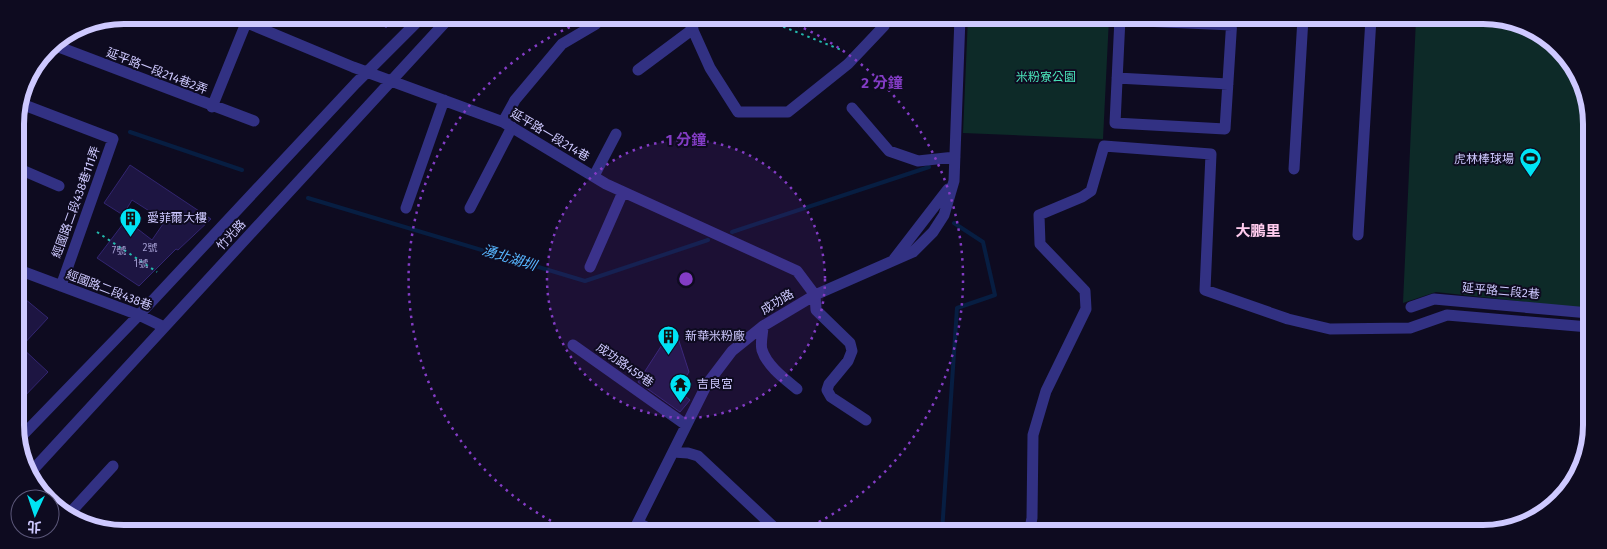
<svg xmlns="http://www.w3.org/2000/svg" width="1607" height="549" font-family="'Fira Sans','Noto Sans TC',sans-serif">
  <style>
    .green { fill: #0d2a28 }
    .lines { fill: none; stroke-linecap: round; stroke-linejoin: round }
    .stream { stroke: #071e42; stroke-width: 4 }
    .building { fill: #1d1542; stroke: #322570 }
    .path { stroke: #23b9ac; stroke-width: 2; stroke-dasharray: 2.5 4; stroke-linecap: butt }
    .minor { stroke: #323183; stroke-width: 11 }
    .ring { fill: none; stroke: #833cc5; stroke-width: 2.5; stroke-dasharray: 2.5 5 }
    .labels { text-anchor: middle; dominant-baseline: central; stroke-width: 4; stroke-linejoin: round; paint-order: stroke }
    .number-label { font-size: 10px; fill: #a29cd0 }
    .street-label { font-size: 12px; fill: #cec9ff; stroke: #0e0b20 }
    .park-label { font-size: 12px; fill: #4ce8bd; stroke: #0e0b20 }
    .poi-label { font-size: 12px; fill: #cec9ff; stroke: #0e0b20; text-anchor: start }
    .water-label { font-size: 14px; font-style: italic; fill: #57b6ff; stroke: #0e0b20 }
    .quarter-label { font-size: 15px; font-weight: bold; fill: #ffcbee; stroke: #0e0b20 }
    .rim { fill: none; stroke: #cec9ff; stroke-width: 6 }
    .centre { fill: #833cc5; stroke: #0e0b20; stroke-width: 2.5 }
    .ring-label { font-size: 15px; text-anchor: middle; font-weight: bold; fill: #833cc5; stroke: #0e0b20; stroke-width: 4; stroke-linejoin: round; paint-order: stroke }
  </style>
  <rect width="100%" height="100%" fill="#0e0b20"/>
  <path class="green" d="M968,17L1109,18L1103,139L963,133Z
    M1416,19H1511L1565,52L1590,103L1589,309L1436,292L1403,303Z"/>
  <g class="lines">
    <path class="stream" d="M130,132L242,170
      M308,198L585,281L708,240
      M732,232L929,167
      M942,532L957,308L995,295L983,242L954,223"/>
  </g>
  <path class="building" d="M373,16H397L386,28Z
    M130,165L211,219L178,250L176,249L139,286L97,258L126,220L152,240L165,221L132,200L123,215L104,203Z
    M25,299L48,318L21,347L48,372L17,404L16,308Z
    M669,334L678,338L689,372L677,390L690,400L680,412L638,382Z"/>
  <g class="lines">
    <path class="path" d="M759,17L844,51
      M97,232L157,272"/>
    <path class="minor" d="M228,15L353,67L503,122L606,184L797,271L815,295L816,310L850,343L852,351L848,361L829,384L827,390L831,397L866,420
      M687,17L710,68L738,112H788L848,64L884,26L888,17
      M1120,18L1115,123L1225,129L1232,18
      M1120,20L1232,25
      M51,44L254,121
      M638,70L693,29
      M1117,78L1228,84
      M19,103L113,139L61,286
      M212,107L246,23
      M852,108L889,151L918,161L955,157
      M503,122L515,100L562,44L596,24L603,16
      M15,167L59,186
      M1294,169L1303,18
      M594,176L616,134
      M406,208L444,100
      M470,208L512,127
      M1358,235L1371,18
      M894,259L948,189
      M590,267L623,192
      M16,269L139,315L164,327
      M1411,307L1434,299L1589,313
      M763,326C763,333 760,343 762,350C767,366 785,379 797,389
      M573,345L686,425
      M17,441L139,315L356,83L423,16
      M673,452L688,453L698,456L779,532
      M30,473L451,16
      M69,514L113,466
      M638,523L656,532
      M633,532L707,384L732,351L763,326L815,295L913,252L933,232L944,215L954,181L960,17
      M1029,533L1032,518L1033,435L1046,391L1086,309L1085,291L1040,244L1039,215L1082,197L1091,191L1104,146L1211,154L1205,290L1288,319L1330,329L1410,328L1447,315L1589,327"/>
  </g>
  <circle cx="686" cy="279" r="139" fill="#833cc5" fill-opacity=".12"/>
  <g class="ring">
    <circle cx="686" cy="279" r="139"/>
    <path d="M571 531A277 277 0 0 1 598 16M776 17A277 277 0 0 1 801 531"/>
  </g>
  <defs>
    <symbol id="stadium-pin" viewBox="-11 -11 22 30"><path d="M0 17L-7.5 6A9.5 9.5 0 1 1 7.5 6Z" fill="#00e3f4" stroke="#0e0b20"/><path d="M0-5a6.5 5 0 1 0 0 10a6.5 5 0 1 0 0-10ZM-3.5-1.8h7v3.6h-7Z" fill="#111"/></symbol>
    <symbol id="building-pin" viewBox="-11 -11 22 30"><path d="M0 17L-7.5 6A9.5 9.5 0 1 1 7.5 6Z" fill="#00e3f4" stroke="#0e0b20"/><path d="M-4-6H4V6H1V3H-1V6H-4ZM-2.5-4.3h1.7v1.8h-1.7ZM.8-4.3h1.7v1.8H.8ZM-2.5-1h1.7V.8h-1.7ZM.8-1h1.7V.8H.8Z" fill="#111"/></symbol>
    <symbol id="temple-pin" viewBox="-11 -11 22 30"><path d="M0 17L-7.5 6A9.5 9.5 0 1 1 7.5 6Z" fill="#00e3f4" stroke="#0e0b20"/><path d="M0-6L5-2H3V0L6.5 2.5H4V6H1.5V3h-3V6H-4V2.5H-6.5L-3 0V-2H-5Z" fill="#111"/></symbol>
  </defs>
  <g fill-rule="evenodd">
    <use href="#stadium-pin" x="1518" y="146" width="25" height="34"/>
    <use href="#building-pin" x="118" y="206" width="25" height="34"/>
    <use href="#building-pin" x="656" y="324" width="25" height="34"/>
    <use href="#temple-pin" x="668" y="372" width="25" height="34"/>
  </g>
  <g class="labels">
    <g class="number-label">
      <text x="150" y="248">2號</text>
      <text x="119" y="251">7號</text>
      <text x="141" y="264">1號</text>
    </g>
    <g class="street-label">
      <text transform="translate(157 71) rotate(21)">延平路一段214巷2弄</text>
      <text transform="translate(550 135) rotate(31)">延平路一段214巷</text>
      <text transform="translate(76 202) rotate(-70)">經國路二段438巷111弄</text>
      <text transform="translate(231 235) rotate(-47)">竹光路</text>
      <text transform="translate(109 290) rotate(21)">經國路二段438巷</text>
      <text transform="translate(1501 291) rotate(5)">延平路二段2巷</text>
      <text transform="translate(777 302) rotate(-31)">成功路</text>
      <text transform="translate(625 365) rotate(35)">成功路459巷</text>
    </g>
    <g class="park-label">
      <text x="1046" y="77">米粉寮公園</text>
    </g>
    <g class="poi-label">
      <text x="1514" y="159" text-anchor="end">虎林棒球場</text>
      <text x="147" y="218">愛菲爾大樓</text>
      <text x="685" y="336">新華米粉廠</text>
      <text x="697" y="384">吉良宮</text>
    </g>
    <g class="water-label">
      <text transform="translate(509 258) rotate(17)">湧北湖圳</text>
    </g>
    <g class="quarter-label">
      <text x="1258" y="231">大鵬里</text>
    </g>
  </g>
  <path d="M0 0H1607V549H0ZM124 24H1483A100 100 0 0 1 1583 124V425A100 100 0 0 1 1483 525H124A100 100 0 0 1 24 425V124A100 100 0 0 1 124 24Z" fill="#0e0b20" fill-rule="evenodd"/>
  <path class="rim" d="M124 24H1483A100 100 0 0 1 1583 124V425A100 100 0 0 1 1483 525H124A100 100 0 0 1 24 425V124A100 100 0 0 1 124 24Z"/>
  <circle cx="686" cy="279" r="8" class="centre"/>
  <g class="ring-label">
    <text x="882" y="88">2 分鐘</text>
    <text x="686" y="145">1 分鐘</text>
  </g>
  <g transform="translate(35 514) rotate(183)"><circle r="24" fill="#0e0b20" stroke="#5b5779"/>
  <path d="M0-4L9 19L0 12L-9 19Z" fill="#00e3f4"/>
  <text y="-8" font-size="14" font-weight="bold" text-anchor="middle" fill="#cec9ff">北</text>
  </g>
</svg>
